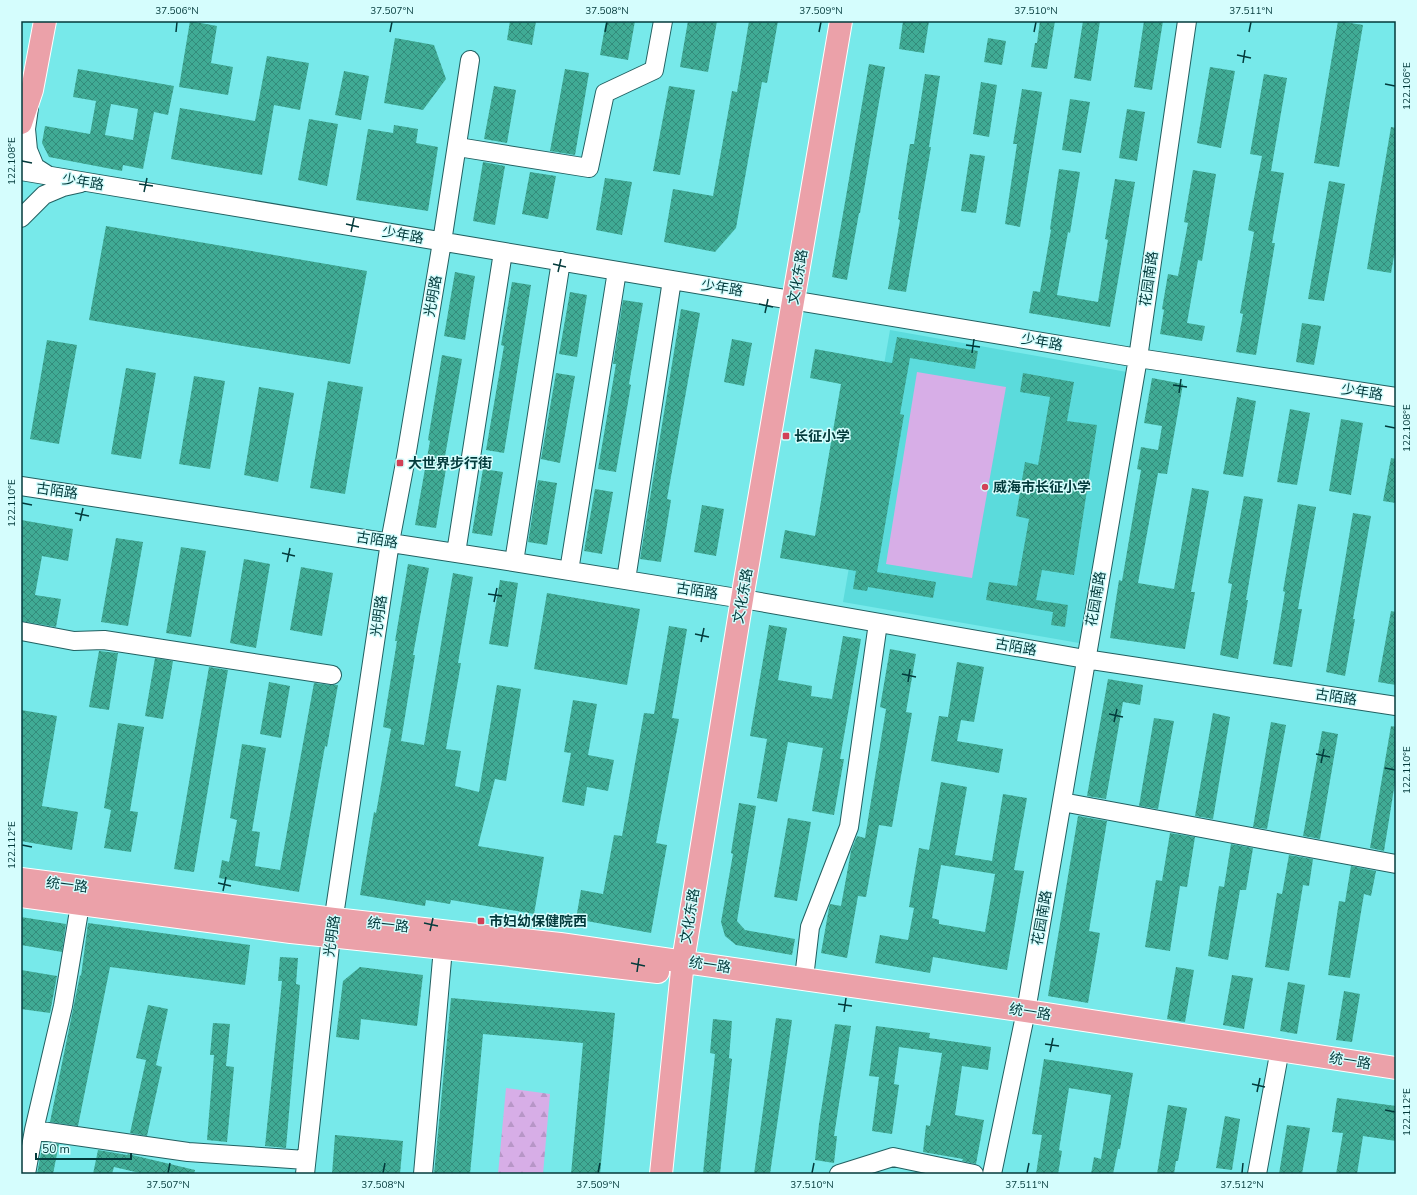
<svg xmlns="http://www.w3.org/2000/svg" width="1417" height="1195" font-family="'Nunito Sans','Noto Sans SC',sans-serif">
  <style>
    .built { fill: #5bdbdc }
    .green { fill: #d7aee7 }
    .forest { fill: url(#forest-firs) }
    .building { fill: url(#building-cross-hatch); fill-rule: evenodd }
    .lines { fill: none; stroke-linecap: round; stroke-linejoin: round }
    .minor-casing { stroke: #226061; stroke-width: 20 }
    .major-casing { stroke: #fff; stroke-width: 24 }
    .minor { stroke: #fff; stroke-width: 18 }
    .major { stroke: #eba1a9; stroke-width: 22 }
    .ticks { fill: none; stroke: #033a3b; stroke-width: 1.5 }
    .poi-dot { fill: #d24157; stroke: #d5fdfd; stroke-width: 1.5 }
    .labels { text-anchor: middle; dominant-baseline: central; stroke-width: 3; stroke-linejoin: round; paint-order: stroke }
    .street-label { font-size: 14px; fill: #033a3b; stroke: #d5fdfd }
    .poi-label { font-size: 14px; font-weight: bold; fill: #033a3b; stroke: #d5fdfd; text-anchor: start }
    .neatline { fill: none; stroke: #033a3b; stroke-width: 1.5 }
    .ticks-label { font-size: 10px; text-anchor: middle; fill: #033a3b }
  </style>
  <defs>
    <pattern id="forest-firs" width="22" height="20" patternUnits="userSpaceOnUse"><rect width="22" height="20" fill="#d7aee7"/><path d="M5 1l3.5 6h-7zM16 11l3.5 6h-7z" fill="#b796c7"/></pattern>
    <pattern id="building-cross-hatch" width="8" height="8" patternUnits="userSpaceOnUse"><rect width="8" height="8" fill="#40ab95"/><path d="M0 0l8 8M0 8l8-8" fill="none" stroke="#338c7b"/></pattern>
  </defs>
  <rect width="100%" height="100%" fill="#77e9ea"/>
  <path class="built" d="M890,330L1127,372L1079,643L843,602Z"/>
  <path class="green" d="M917,372L1006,387L972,578L886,564Z"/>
  <path class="forest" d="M506,1088L550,1094L543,1174H498Z"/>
  <path class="building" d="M190,21L217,26L211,63L233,67L228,95L179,87Z
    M510,21H536L532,45L507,40Z
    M606,21H635L628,60L600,55Z
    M688,21H717L708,72L680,67Z
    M749,21H778L767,83L762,82L736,228L715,252L664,242L673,189L713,196L732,91L737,92Z
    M903,21H929L924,53L899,49Z
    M1040,21H1055L1047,69L1031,67L1035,43H1037Z
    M1083,21H1100L1091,81L1074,78Z
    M1144,21H1163L1152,90L1134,87Z
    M1338,21L1363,25L1339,167L1314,163Z
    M395,38L434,45L446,79L423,110L384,103Z
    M988,38L1006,41L1002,65L984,62Z
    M267,56L309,63L300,110L274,105L262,175L171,159L180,108L255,121Z
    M869,64L885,67L860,213H859L847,280L832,277Z
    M1210,67L1235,71L1221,148L1197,143Z
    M78,69L174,86L168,115L154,112L143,169L123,165L122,171L49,157L42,143L45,126L90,134L96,101L73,97ZM111,104L138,109L133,140L105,135Z
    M565,69L589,73L575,155L550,151Z
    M344,71L369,76L361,120L335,115Z
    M925,74L940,76L929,147H931L906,292L888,289L900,220L898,219L910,144H914Z
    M1264,74L1287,78L1271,171L1284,173L1272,243H1275L1256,355L1236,352L1243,314L1240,313L1254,232L1248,230L1262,156L1250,154Z
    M981,82L997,85L989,137L973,134Z
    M494,86L516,90L507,143L484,139Z
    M669,86L695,90L680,175L653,171Z
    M1022,89L1042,92L1020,227L1005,224L1017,144H1013Z
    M1070,99L1090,102L1081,153L1062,150Z
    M1127,109L1145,112L1137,161L1119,158Z
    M309,119L338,124L327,186L298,180Z
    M394,125L418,129L416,143L438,147L428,211L356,200L368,129L393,133Z
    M1391,127L1396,128V245L1391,273L1367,269Z
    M970,154L985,156L976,213L961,211Z
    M483,162L505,166L495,225L473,221Z
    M1059,169L1080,172L1070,233L1068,232L1057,295L1098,302L1108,240L1105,239L1115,179L1135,182L1110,327L1029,313L1033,291L1040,292L1051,230L1050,229Z
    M1193,170L1216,174L1202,261L1198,260L1187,323L1205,326L1202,341L1160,334L1164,310L1162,309L1168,274L1178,276L1188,223L1184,222Z
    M530,172L556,176L548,219L522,214Z
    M605,178L632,182L622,235L596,230Z
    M1329,181L1345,184L1324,301L1308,299Z
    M106,226L367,271L350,364L89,320Z
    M455,272L475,276L465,340L444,336Z
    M512,282L531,285L504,453L486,450L504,346L501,345Z
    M570,292L587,295L577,357L559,354Z
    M623,300L643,303L629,384L631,385L616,472L598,469L616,364H613Z
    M681,309L700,313L667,499L671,500L661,562L640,559Z
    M1302,323L1321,326L1314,365L1296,362Z
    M897,337L978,351L975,369L910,358L900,414L904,415L877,572L936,582L933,598L868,587L867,591L853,589L856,571L780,558L785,530L815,536L841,384L810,378L815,349L892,363Z
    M732,339L752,343L744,386L724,382Z
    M47,340L77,345L59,444L30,439Z
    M442,355L462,359L444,462L447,463L436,528L415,525L430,441L428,440Z
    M126,368L156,373L141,459L111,454Z
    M556,373L575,376L560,463L541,459Z
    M1023,373L1074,382L1067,421L1097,425L1074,575L1042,570L1036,600L1068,605L1065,627L1051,625L1053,612L986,600L989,582L1017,586L1029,519L1016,516L1025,462L1038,465L1050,397L1020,392Z
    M194,376L225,381L210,469L179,464Z
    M1152,378L1183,384L1167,474L1158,473L1138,583L1174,589L1192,488L1209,491L1191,592H1195L1185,649L1110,638L1119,580L1122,581L1141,470L1137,469L1141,447L1158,450L1162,426L1144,423Z
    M328,381L363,387L345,494L310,488Z
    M259,387L294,393L278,482L244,475Z
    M1237,397L1256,401L1243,477L1223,474Z
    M1290,409L1310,413L1297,485L1277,482Z
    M1341,419L1363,423L1351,495L1329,491Z
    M1391,458L1396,459V503L1383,501Z
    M483,469L503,472L492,536L472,533Z
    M538,480L557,483L547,545L528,542Z
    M595,489L613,492L602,554L584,551Z
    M1244,496L1263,499L1246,600H1248L1238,659L1220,655L1232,584L1228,583Z
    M1298,504L1316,507L1298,609H1302L1292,667L1273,664L1285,592L1283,591Z
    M702,505L724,509L716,556L694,552Z
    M1353,513L1371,516L1353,619H1355L1345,676L1326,672Z
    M21,520L73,529L68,561L42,556L35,595L61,599L56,627L21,621Z
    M116,538L143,542L128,626L101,622Z
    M181,547L206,551L191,637L166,633Z
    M244,559L270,564L256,648L230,643Z
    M408,564L429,568L413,655H415L401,741L424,745L453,573L473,577L458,663H461L446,749L461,751L455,786L479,792L497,685L521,689L506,781L495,779L478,846L544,857L534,914L451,900L450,904L426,900L425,906L360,895L374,812L376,813L391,729L383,727L397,641H395Z
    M301,567L333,573L322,636L290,630Z
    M500,580L518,583L508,647L489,644Z
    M547,593L640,609L627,685L534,669Z
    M1391,611L1396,612V685L1378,682Z
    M769,625L787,628L778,680L812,686L811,696L832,699L843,636L861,639L840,759H844L834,815L812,811L823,748L788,742L777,802L757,798L767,739L750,736Z
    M669,626L687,629L672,718L679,719L656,843L667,845L651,933L576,919L581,890L603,894L614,835L622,836L644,713L654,714Z
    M890,649L916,654L906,712L912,713L892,827L879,825L866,897L858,896L847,958L821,953L829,908L830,904L841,906L851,851L857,836L865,838L886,709L880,707Z
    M99,651L118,653L109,710L89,707Z
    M155,658L173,661L163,719L145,716Z
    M957,662L984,667L974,722L961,720L957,741L1003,749L999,773L931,761L939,716L948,717Z
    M209,667L228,670L194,872L174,869Z
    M1108,679L1143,685L1140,705L1123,702L1106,799L1087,796Z
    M269,682L290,686L281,738L260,734Z
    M314,683L330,685H338L327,747L325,746L299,892L219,878L222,860L229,862L237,820L230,818L242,744L266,748L252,831L260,832L255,866L280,870Z
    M573,700L597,704L588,755L614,760L608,791L587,787L584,806L562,802L571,753L564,752Z
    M21,710L57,716L42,806L78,812L72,850L21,841Z
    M1213,713L1230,717L1213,819L1195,816Z
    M1154,718L1174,721L1158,809L1139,806Z
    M1271,722L1286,725L1267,829L1253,827Z
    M118,723L144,727L130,811L138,812L131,852L104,848L111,810L104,808Z
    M1391,726L1396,727V776L1384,851L1370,848Z
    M1322,731L1338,734L1320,839L1303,836Z
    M941,782L967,787L955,855L992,861L1003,794L1027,798L1014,870L1024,871L1007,970L933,957L930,973L875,963L880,935L908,940L914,908L909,907L919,848L929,850ZM941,865L995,874L985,932L939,924V920L932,918Z
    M739,803L756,806L737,921L745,930L795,939L792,955L736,945L725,936L721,922L733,854L731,853Z
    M1078,816L1107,821L1089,931L1100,933L1088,1003L1048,996Z
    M788,818L811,822L797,901L774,897Z
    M1170,833L1195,837L1187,887L1180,886L1170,951L1145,947L1156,880L1162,881Z
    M1231,844L1253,848L1246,890H1240L1228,960L1208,956L1219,886L1224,887Z
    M1289,855L1313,859L1309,886L1303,885L1289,971L1265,967L1277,893L1282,894Z
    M1351,866L1376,871L1371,896L1364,894L1350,978L1328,975L1339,901L1345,902Z
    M21,917L66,924L62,952L21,945Z
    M88,923L250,945L245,985L110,967L78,1126L50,1122L80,975L81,976Z
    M280,957L298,958L296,984L300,985L286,1148L265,1146L282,981H278Z
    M360,967L423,975L417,1026L361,1019L359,1040L336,1037L343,981Z
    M1176,967L1194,970L1185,1022L1167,1019Z
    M21,970L57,976L50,1013L21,1009Z
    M1232,975L1253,978L1244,1029L1223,1025Z
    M1288,982L1305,985L1297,1034L1280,1031Z
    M1344,991L1360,994L1352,1042L1336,1040Z
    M451,998L615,1013L600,1174H571L583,1043L483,1034L470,1174H434Z
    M148,1005L168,1009L156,1065L162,1067L147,1136L130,1133L146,1060L136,1058Z
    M776,1018L792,1020L770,1174H754Z
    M713,1019L732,1021L729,1058L732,1059L720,1174H703L715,1054L710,1053Z
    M213,1023L230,1024L226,1066L234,1067L227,1142L207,1140L214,1055H210Z
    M835,1024L851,1026L834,1136H837L834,1163L815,1160L819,1124Z
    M876,1026L930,1033L929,1038L991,1047L988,1070L962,1066L955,1115L984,1120L976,1164L962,1161L963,1159L923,1152L926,1125L930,1126L942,1053L899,1047L894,1084L899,1085L892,1134L872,1131L879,1077L869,1076Z
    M1044,1059L1133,1073L1120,1149H1118L1113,1174H1091L1094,1157L1101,1159L1111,1095L1069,1088L1059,1150L1062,1151L1058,1174H1036L1042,1135L1032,1134Z
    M1337,1098L1396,1106V1141L1363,1136L1357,1174H1336L1343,1133L1332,1132Z
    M1168,1105L1187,1108L1178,1161H1176L1174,1174H1157Z
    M1225,1116L1240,1119L1232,1170L1216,1168Z
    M1287,1125L1310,1128L1302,1174H1279Z
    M335,1135L403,1141L400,1174H332Z
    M43,1142L59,1144L53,1174H37Z
    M98,1150L127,1155L128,1154L195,1170L194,1174H144L114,1167L112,1174H93Z"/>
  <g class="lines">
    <defs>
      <path id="minor" d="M29,108L26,129L28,150L35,167L49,176
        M458,147L589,168L605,93L654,70L663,21
        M21,171L1138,358L1396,397
        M21,218L44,195L63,187L81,183
        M21,486L514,562L743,599L1085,659L1396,706
        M456,553L503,252
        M514,562L561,261
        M569,571L617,271
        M626,580L672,280
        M21,631L74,641L104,640L332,675
        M1062,802L1396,864
        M804,978L810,927L849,827L878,623
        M34,1130L188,1152L306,1160
        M26,1174L34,1130L63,1006L80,905
        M305,1174L331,936L390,542L405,463L442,242L470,60
        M423,1174L443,948
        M839,1174L893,1157L974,1174
        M992,1174L1026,1011L1138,358L1187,21
        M1257,1174L1278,1060"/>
      <path id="major" d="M21,123L32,90L45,21
        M21,879L334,919L560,944L1026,1011L1396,1068
        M21,896L291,932L519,956L658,972
        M661,1174L683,961L744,587L841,21"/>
    </defs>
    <use href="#minor" class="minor-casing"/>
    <use href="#major" class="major-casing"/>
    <use href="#minor" class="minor"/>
    <use href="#major" class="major"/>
  </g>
  <path class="ticks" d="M176,32L177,22M390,32L392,22M605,32L607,22M819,32L821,22M1034,32L1036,22M1249,32L1251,22M1237,55L1251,58M1243,63L1245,50M1385,84L1395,86M22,161L32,163M139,184L153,186M144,192L147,178M346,224L359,227M351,232L354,218M553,264L566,267M558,272L561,259M759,304L773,307M765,313L768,299M966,345L980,347M972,353L974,339M1173,385L1187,387M1179,393L1181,379M1385,426L1395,428M22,503L32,505M75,513L89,516M80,521L83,508M282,553L295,556M287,562L290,548M488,594L502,596M494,602L497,588M695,634L709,637M701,642L704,628M902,674L916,677M908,682L910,669M1109,714L1123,717M1114,722L1117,709M1316,754L1330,757M1321,763L1324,749M1385,768L1395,770M22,845L32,847M218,883L231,886M223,891L226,877M424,923L438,926M430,931L433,918M631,963L645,966M637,972L639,958M838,1004L852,1006M844,1012L846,998M1045,1044L1059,1046M1050,1052L1053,1038M1252,1084L1265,1087M1257,1092L1260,1078M1385,1110L1395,1112M168,1173L170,1163M383,1173L385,1163M598,1173L600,1163M812,1173L814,1163M1027,1173L1029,1163M1242,1173L1243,1163"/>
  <g class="poi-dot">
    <rect x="782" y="432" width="8" height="8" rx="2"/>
    <rect x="396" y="459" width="8" height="8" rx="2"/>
    <circle cx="985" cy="487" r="4"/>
    <rect x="477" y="917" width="8" height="8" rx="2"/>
  </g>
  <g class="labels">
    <g class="street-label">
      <text transform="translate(83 182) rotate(9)">少年路</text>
      <text transform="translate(403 235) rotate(10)">少年路</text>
      <text transform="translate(798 277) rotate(-80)">文化东路</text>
      <text transform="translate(1149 279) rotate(-82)">花园南路</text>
      <text transform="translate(722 288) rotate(9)">少年路</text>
      <text transform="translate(433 296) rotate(-80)">光明路</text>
      <text transform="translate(1042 342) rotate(10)">少年路</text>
      <text transform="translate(1362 392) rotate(9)">少年路</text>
      <text transform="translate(57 491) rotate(8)">古陌路</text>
      <text transform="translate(377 540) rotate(9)">古陌路</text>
      <text transform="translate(697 591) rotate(9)">古陌路</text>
      <text transform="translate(743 596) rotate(-80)">文化东路</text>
      <text transform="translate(1096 599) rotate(-80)">花园南路</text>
      <text transform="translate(379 616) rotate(-82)">光明路</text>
      <text transform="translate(1016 647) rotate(10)">古陌路</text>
      <text transform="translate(1336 697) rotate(9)">古陌路</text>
      <text transform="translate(67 885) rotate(7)">统一路</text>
      <text transform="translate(690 916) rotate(-81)">文化东路</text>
      <text transform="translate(1042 918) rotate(-80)">花园南路</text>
      <text transform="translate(388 925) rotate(6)">统一路</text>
      <text transform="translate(332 936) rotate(-82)">光明路</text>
      <text transform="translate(710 965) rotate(8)">统一路</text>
      <text transform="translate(1030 1012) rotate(9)">统一路</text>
      <text transform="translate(1350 1061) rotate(9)">统一路</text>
    </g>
    <g class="poi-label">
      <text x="794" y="436">长征小学</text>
      <text x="408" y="463">大世界步行街</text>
      <text x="993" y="487">威海市长征小学</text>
      <text x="489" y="921">市妇幼保健院西</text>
    </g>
  </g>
  <rect width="1417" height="1195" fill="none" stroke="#d5fdfd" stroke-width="44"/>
  <path d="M36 1153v6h95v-6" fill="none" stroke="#033a3b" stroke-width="2"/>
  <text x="42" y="1153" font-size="12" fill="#033a3b" stroke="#d5fdfd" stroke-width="3" paint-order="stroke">50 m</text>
  <rect x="22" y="22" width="1373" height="1151" class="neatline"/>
  <g class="ticks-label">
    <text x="177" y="14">37.506°N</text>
    <text x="392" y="14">37.507°N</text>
    <text x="607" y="14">37.508°N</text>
    <text x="821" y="14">37.509°N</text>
    <text x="1036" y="14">37.510°N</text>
    <text x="1251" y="14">37.511°N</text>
    <text transform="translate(1406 86) rotate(-90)" y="4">122.106°E</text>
    <text transform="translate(11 161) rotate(-90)" y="4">122.108°E</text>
    <text transform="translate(1406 428) rotate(-90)" y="4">122.108°E</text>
    <text transform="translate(11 503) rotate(-90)" y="4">122.110°E</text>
    <text transform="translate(1406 770) rotate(-90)" y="4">122.110°E</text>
    <text transform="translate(11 845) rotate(-90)" y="4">122.112°E</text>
    <text transform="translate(1406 1112) rotate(-90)" y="4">122.112°E</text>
    <text x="168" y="1188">37.507°N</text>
    <text x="383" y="1188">37.508°N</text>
    <text x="598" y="1188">37.509°N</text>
    <text x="812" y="1188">37.510°N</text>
    <text x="1027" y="1188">37.511°N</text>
    <text x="1242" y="1188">37.512°N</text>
  </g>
</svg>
